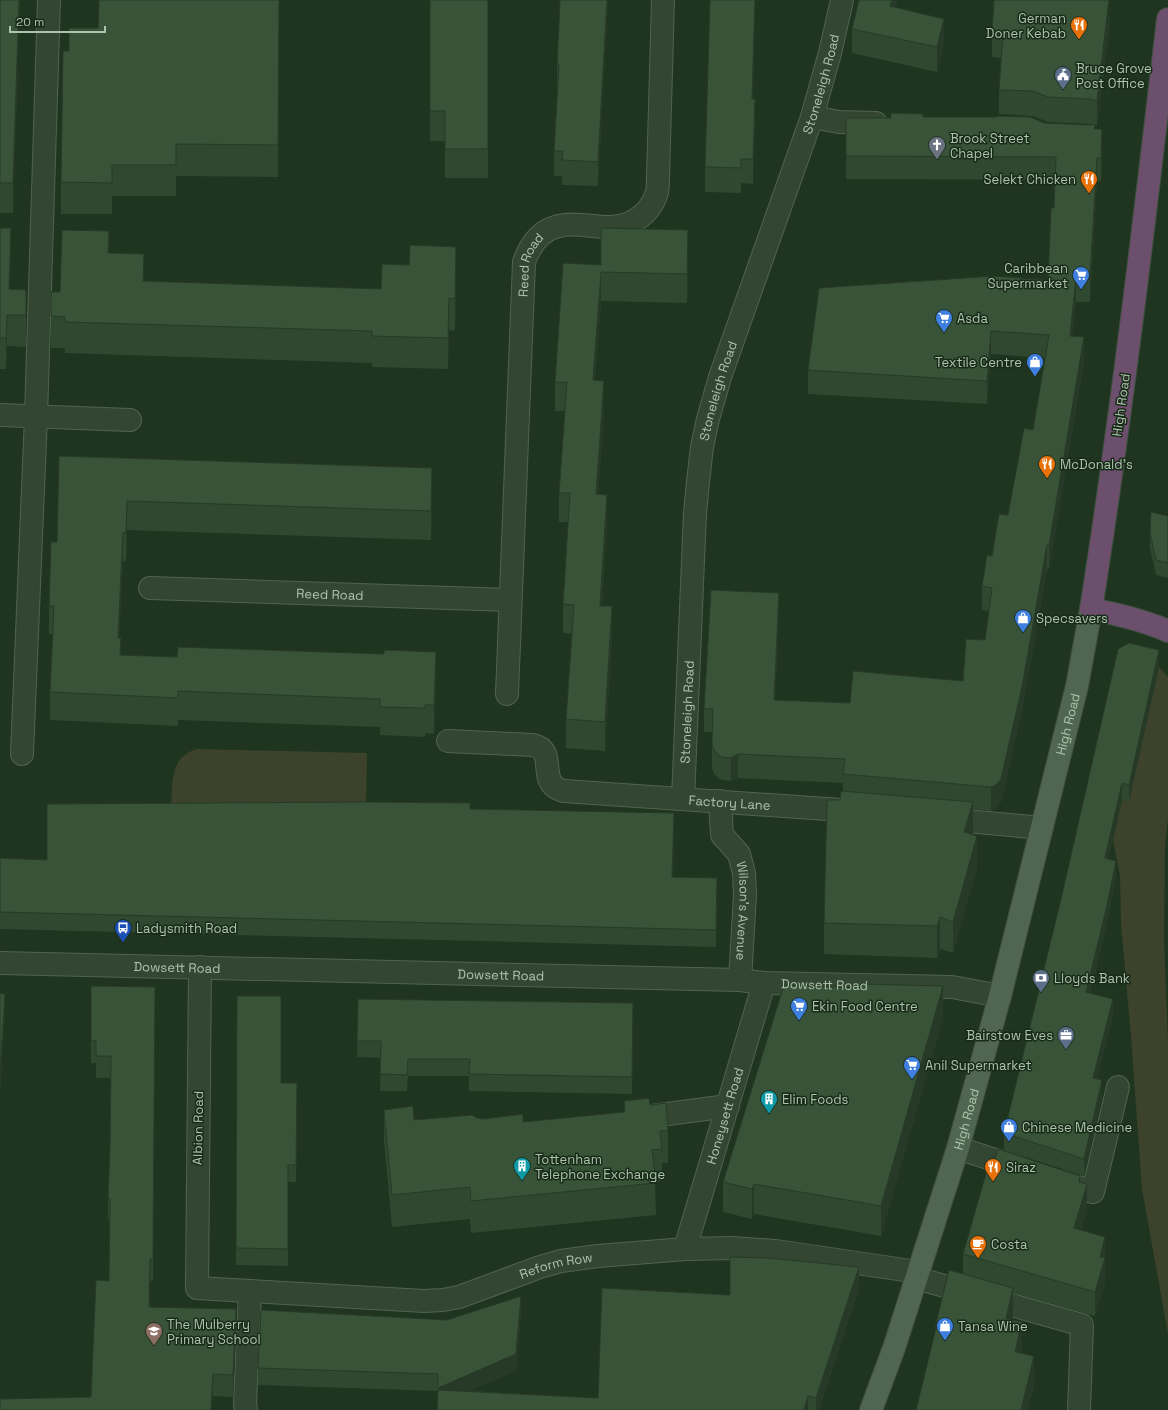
<svg xmlns="http://www.w3.org/2000/svg" width="1168" height="1410" font-family="'Space Grotesk',sans-serif">
  <style>
    .green { fill: #3c422c }
    .lines { fill: none; stroke-linecap: round; stroke-linejoin: round }
    .minor-casing { stroke: #506450; stroke-width: 24 }
    .major-casing { stroke: #3c4f3c; stroke-width: 24 }
    .highway-casing { stroke: #3d503d; stroke-width: 24 }
    .minor { stroke: #324632; stroke-width: 22 }
    .major { stroke: #506650; stroke-width: 22 }
    .highway { stroke: #6c4f6c; stroke-width: 22 }
    .wall { fill: #304730 }
    .shaded-wall { fill: #273a27 }
    .building { fill: #385338; stroke: #273a27 }
    .labels { text-anchor: middle; dominant-baseline: central; stroke-width: 3; stroke-linejoin: round; paint-order: stroke }
    .poi-label { font-size: 13px; fill: #acc3ac; stroke: #182a18; text-anchor: start }
    .street-label { font-size: 13px; fill: #acc3ac; stroke: #182a18 }
  </style>
  <rect width="100%" height="100%" fill="#1f351f"/>
  <path class="green" d="M1159,667L1168,677V818L1165,849L1164,938L1168,1042V1334L1142,1189L1131,1036L1121,925L1120,876L1113,840L1121,800L1129,801Z
    M197,749L367,753L366,812L171,814C173,789 167,757 197,749Z"/>
  <g class="lines">
    <defs>
      <g id="minor">
        <path d="M812,117L839,122L876,123"/>
        <path d="M0,415L130,420"/>
        <path id="s1" d="M150,588L510,600"/>
        <path id="s2" d="M507,694L524,262C530,245 540,230 559,226C575,222 592,227 608,227C630,228 651,214 657,192C658,187 658,181 658,177L663,0"/>
        <path id="s3" d="M448,741L533,745C556,750 540,776 555,787C557,789 561,790 564,791L856,811"/>
        <path d="M22,754L36,416L49,0"/>
        <path id="s4" d="M683,799L695,513L698,482L702,447L708,419L720,377L812,117L830,53L842,0"/>
        <path id="s5" d="M720,801L722,835L739,854L744,873L745,895L740,980"/>
        <path d="M944,819L1042,828"/>
        <path id="s6" d="M0,963L740,980L764,983L952,987L1000,996"/>
        <path id="s7" d="M200,967L197,1288L424,1301L443,1300L459,1297L540,1267L561,1261L598,1256L685,1249L732,1248L776,1251L918,1272"/>
        <path d="M637,1118L728,1106"/>
        <path d="M958,1148L1019,1168"/>
        <path d="M1058,1181L1093,1192L1118,1087"/>
        <path id="s8" d="M685,1249L764,983"/>
        <path d="M916,1278L1082,1325L1079,1410"/>
        <path d="M246,1410L245,1404L250,1292"/>
      </g>
      <g id="major">
        <path id="s9" d="M871,1410L894,1348L958,1148L1000,996L1077,686L1091,609"/>
      </g>
      <path id="highway" d="M1168,19C1145,216 1122,413 1091,609C1117,614 1143,620 1168,631"/>
    </defs>
    <use href="#minor" class="minor-casing"/>
    <use href="#major" class="major-casing"/>
    <use href="#highway" class="highway-casing"/>
    <use href="#minor" class="minor"/>
    <use href="#major" class="major"/>
    <use href="#highway" class="highway"/>
  </g>
  <path class="wall" d="M0,0H20L13,213H0Z
    M279,0L278,177L176,176V196H112V214H61V182L69,51L98,28Z
    M430,0H488V178H445V141H430Z
    M608,0L598,186L562,185V176H554V151L558,89H557V64Z
    M710,0H755L753,99L755,123L753,184L741,183V193L705,192V167Z
    M859,0H897L895,8L944,43L937,72L852,53V29Z
    M1110,24L1097,126L1095,125V129L1102,153L1101,181H1097L1090,302H1076L1072,336L1084,361L1049,569H1047L1022,711L1001,802L996,809L991,811L973,809L972,835L977,868L953,953L940,949L937,958L824,954V923L840,800L843,791V783L738,778L731,781L721,780L714,774L712,768V732H704V709L779,616L775,700L850,703L963,681L985,640L989,611L982,610V586L992,556L1008,515L1033,430L1045,358L991,354L987,404L808,394V370L1048,280L1054,208L1055,180L846,179V118L923,117L1089,125L1093,124H1091L1048,122L1033,116L999,114V90L1001,58L992,57V32Z
    M0,228L11,260L10,289L26,290V347L7,346L6,369H0Z
    M109,253L144,281L381,289L456,279L455,331L449,330L448,369L372,367V363L65,353V348H51V316L60,292Z
    M688,259L687,303L601,301L595,380L604,410L598,494L607,524L602,606L612,635L605,751L566,748V719L572,634L563,633V604L568,522H559V493L565,411H555V382L601,265Z
    M59,456L432,496L431,540L127,530L126,561H123L119,638L121,655L436,680L434,734L425,733V737L380,735V727L178,720V726L50,720V692L53,634H49V606L57,542Z
    M1168,516V578L1156,575L1150,548V533Z
    M1159,667L1129,801L1122,800L1108,859L1116,878L1106,927L1090,993L1113,1016L1097,1079L1102,1097L1084,1176L1004,1150V1133Z
    M470,809L674,830L673,877L717,895L716,947L0,929V858L47,860Z
    M91,986L155,987L153,1281H150V1307L236,1332L233,1397L213,1396L91,1397L109,1281V1221H108V1199L110,1149L111,1078H96V1063H91Z
    M0,993L5,1011L0,1092Z
    M237,996L281,1083H297L296,1182H288V1266L236,1265Z
    M358,999L633,1020L632,1094L469,1091V1076H408L407,1091H380L381,1058L357,1057Z
    M943,1017L881,1236L754,1214L752,1219L723,1212V1182Z
    M624,1101L650,1105L668,1131V1163H662V1181H655L656,1215L471,1233L470,1219L392,1227L384,1141V1110L414,1120L477,1118L523,1122L624,1112Z
    M1080,1182L1087,1209L1081,1230L1105,1262V1283L1095,1316L1013,1293V1320L1022,1353L1034,1387L1028,1410H916L935,1334V1327L963,1274V1254Z
    M730,1257L859,1289L819,1410H437L438,1391L258,1385V1368L447,1320L521,1313L516,1371L468,1391L598,1398L730,1295Z"/>
  <path class="shaded-wall" d="M19,0H20L13,213V183Z
    M607,0H608L598,186V162Z
    M755,0L752,123V99Z
    M892,0H897L890,31V6Z
    M1110,0V24L1097,126V101Z
    M944,19V43L937,72V47Z
    M755,99V123L753,184V159Z
    M1102,129V153L1101,181V158Z
    M1097,158V181L1090,302V279Z
    M11,228V260L9,315V289Z
    M688,230V259L687,303V274Z
    M456,247V279L455,331V299Z
    M144,254V285L143,281Z
    M601,272V301L593,409V380Z
    M1076,278V302L1070,360V336Z
    M449,298V330L448,369V338Z
    M7,315V346L6,369V338Z
    M991,331V354L987,404V381Z
    M1084,337V361L1049,569V545Z
    M604,381V410L596,523V494Z
    M432,468V496L431,540V511Z
    M607,495V524L600,635V606Z
    M127,501V530L126,561V533Z
    M123,532V561L118,667V638Z
    M1047,545V569L1022,711L1001,802L996,809L991,811V787Z
    M779,593V616L774,723V700Z
    M612,606V635L605,751V722Z
    M1159,650V667L1129,801V785Z
    M436,652V680L434,734V705Z
    M738,754V778L731,781V758Z
    M1122,783V800L1105,875V858Z
    M973,802V834L964,864V832Z
    M674,813V830L672,894V877Z
    M977,836V868L953,953V922Z
    M1116,861V878L1106,927L1086,1009V992Z
    M717,878V895L716,947V930Z
    M940,917V949L937,958V926Z
    M943,986V1017L881,1236V1206Z
    M5,994V1011L0,1092V1076Z
    M1113,999V1016L1093,1095V1078Z
    M1102,1080V1097L1084,1176V1159Z
    M754,1184V1214L752,1219V1189Z
    M1087,1184V1209L1074,1253V1228Z
    M1105,1237V1283L1095,1316V1292L1100,1257Z
    M150,1259V1281L149,1329V1307Z
    M859,1267V1289L819,1410H816V1398Z
    M1013,1288V1319L1006,1349V1318Z
    M521,1296V1313L516,1371L438,1404V1388Z
    M236,1309V1332L233,1397V1375Z
    M1022,1322V1353L1015,1382V1352Z
    M1034,1356V1387L1028,1410H1021Z
    M213,1374V1396L212,1410H211Z
    M808,1396V1410H804Z"/>
  <path class="building" d="M0,0H19L13,183H0Z
    M99,0H279L278,145L176,144V165H112V183L61,182L63,51H69V28H98Z
    M430,0H488V149H445V111H430Z
    M560,0H607L598,162L562,160L563,151H554L559,64H557Z
    M710,0H755L752,99H755L753,159H741V168L705,167Z
    M859,0H892L890,6L944,19L937,47L852,29Z
    M994,0H1109L1097,101L1091,99L1048,97L1033,91L999,90L1003,34L992,32Z
    M891,113L923,114V117H997V116L1030,117L1044,123L1089,125L1095,124L1094,129H1102L1101,158H1097L1090,279L1076,278L1070,336L1084,337L1049,545H1047L1022,687L1001,779L996,785L991,787L843,774L845,759L738,754L731,758L721,757L714,750L712,744L713,709H704L711,590L779,593L774,700L850,703L853,671L963,681L966,639L985,640L992,588L982,586L987,555L992,556L999,514L1008,515L1024,428L1033,430L1049,335L991,331L987,381L808,370L819,288L994,276L1048,280L1051,208H1054L1056,157L846,156V118H891Z
    M0,228H11L9,289L26,290V315H7L6,338H0Z
    M601,228L688,230L687,274L601,272L593,380L604,381L596,494L607,495L600,606H612L605,722L566,719L574,605L563,604L570,493H559L567,382H555L563,263L601,265Z
    M62,230L109,231L108,253L144,254L143,281L381,289L382,264L409,265L410,245L456,247L455,299L449,298L448,338L372,336V331L65,322V317L51,316V292H60Z
    M59,456L432,468L431,511L127,501L126,533L123,532L118,638H121L120,655L177,657L178,647L384,654V650L436,652L434,705H425V708L380,707V699L178,691V698L50,692L54,606H49L51,542H57Z
    M1151,512L1168,516V563L1156,560L1150,533Z
    M1129,643L1159,650L1129,785L1122,783L1105,858L1116,861L1106,910L1086,992L1113,999L1093,1078L1102,1080L1084,1159L1004,1133L1061,899L1118,649Z
    M841,791L973,802L964,832L977,836L953,922L940,917L937,926L824,923L827,800H840Z
    M364,802L470,803V809L674,813L672,877L717,878L716,930L0,912V858L47,860V804Z
    M861,984L943,986L881,1206L754,1184L752,1189L723,1182L784,985L860,988Z
    M91,986L155,987L153,1259H150L149,1307L236,1309L233,1375L213,1374L211,1410H0V1399L91,1397L96,1280L109,1281L110,1199H108L110,1149L111,1056H96V1041L91,1040Z
    M0,993L5,994L0,1076Z
    M237,996H281V1083H297L296,1165H288V1249L236,1248Z
    M358,999L633,1003L632,1077L469,1074L470,1059H408L407,1075L380,1074L381,1041H357Z
    M649,1098L650,1105L666,1103L668,1131H660L662,1149L652,1150L656,1183L471,1201L470,1187L392,1195L384,1110L413,1106L414,1120L472,1115L477,1118L483,1119L523,1114V1122L625,1112L624,1101Z
    M998,1149L1080,1176L1079,1182L1087,1184L1074,1228L1105,1237L1100,1257L1105,1258L1095,1292L963,1254L991,1156L995,1158Z
    M730,1257L768,1258L859,1267L816,1398L808,1396L804,1410H437L438,1390L598,1398L602,1288L730,1295Z
    M949,1270L1013,1288L1006,1318L1022,1322L1015,1352L1034,1356L1021,1410H916L936,1328L935,1327Z
    M521,1296L516,1354L438,1388V1374L258,1368L261,1310L447,1320Z"/>
  <defs>
    <symbol id="restaurant-pin" viewBox="-11 -11 22 30"><path d="M0 17L-7.5 6A9.5 9.5 0 1 1 7.5 6Z" fill="#e8710a" stroke="#182a18"/><path d="M-5-6h1v4h1v-4h1v4h1v-4h1v5L-1.5 .5V6h-2V.5L-5-1ZM5-6V6H3V1.5H1.5Q1.5-4 5-6Z" fill="#fff"/></symbol>
    <symbol id="civic-pin" viewBox="-11 -11 22 30"><path d="M0 17L-7.5 6A9.5 9.5 0 1 1 7.5 6Z" fill="#5c6f8a" stroke="#182a18"/><path d="M-.6-6.5H3V-4.5H.6V-3L4-1V1h2V6H-6V1h2V-1L-.6-3ZM-1.2 2.5V6h2.4V2.5Z" fill="#fff"/></symbol>
    <symbol id="church-pin" viewBox="-11 -11 22 30"><path d="M0 17L-7.5 6A9.5 9.5 0 1 1 7.5 6Z" fill="#6b7280" stroke="#182a18"/><path d="M-1.2-6h2.4v3.5h3.3v2.4h-3.3V6h-2.4V-.1h-3.3v-2.4h3.3Z" fill="#fff"/></symbol>
    <symbol id="supermarket-pin" viewBox="-11 -11 22 30"><path d="M0 17L-7.5 6A9.5 9.5 0 1 1 7.5 6Z" fill="#3f7fe0" stroke="#182a18"/><path d="M-6-5.5h2.5l.6 2H6L4.5 2H-2.5L-4.4-4H-6ZM-1.5 3.2a1.3 1.3 0 1 0 .1 0ZM3 3.2a1.3 1.3 0 1 0 .1 0Z" fill="#fff"/></symbol>
    <symbol id="shop-pin" viewBox="-11 -11 22 30"><path d="M0 17L-7.5 6A9.5 9.5 0 1 1 7.5 6Z" fill="#3f7fe0" stroke="#182a18"/><path d="M-5-2.5h2.3a2.7 3.5 0 0 1 5.4 0H5L5.5 6h-11ZM-1.5-2.5h3a1.5 2.3 0 0 0-3 0Z" fill="#fff"/></symbol>
    <symbol id="bus-pin" viewBox="-11 -11 22 30"><path d="M0 17L-7.5 6A9.5 9.5 0 1 1 7.5 6Z" fill="#1a4fb4" stroke="#182a18"/><path d="M-5-6H5V4H4V6H2V4H-2V6H-4V4H-5ZM-3.5-4V0h7V-4ZM-3.5 1.2v1.5H-2V1.2ZM2 1.2v1.5H3.5V1.2Z" fill="#fff"/></symbol>
    <symbol id="bank-pin" viewBox="-11 -11 22 30"><path d="M0 17L-7.5 6A9.5 9.5 0 1 1 7.5 6Z" fill="#5c6f8a" stroke="#182a18"/><path d="M-6-4H6V4H-6ZM0-2.3a2.3 2.3 0 1 0 0 4.6a2.3 2.3 0 1 0 0-4.6Z" fill="#fff"/></symbol>
    <symbol id="office-pin" viewBox="-11 -11 22 30"><path d="M0 17L-7.5 6A9.5 9.5 0 1 1 7.5 6Z" fill="#5c6f8a" stroke="#182a18"/><path d="M-6-3h4V-5.5h4V-3h4V5H-6ZM-1-4.5V-3h2v-1.5ZM-6 0V1H6V0Z" fill="#fff"/></symbol>
    <symbol id="building-pin" viewBox="-11 -11 22 30"><path d="M0 17L-7.5 6A9.5 9.5 0 1 1 7.5 6Z" fill="#0f9aa8" stroke="#182a18"/><path d="M-4-6H4V6H1V3H-1V6H-4ZM-2.5-4.3h1.7v1.8h-1.7ZM.8-4.3h1.7v1.8H.8ZM-2.5-1h1.7V.8h-1.7ZM.8-1h1.7V.8H.8Z" fill="#fff"/></symbol>
    <symbol id="cafe-pin" viewBox="-11 -11 22 30"><path d="M0 17L-7.5 6A9.5 9.5 0 1 1 7.5 6Z" fill="#e8710a" stroke="#182a18"/><path d="M-5.5-4.5H6V0H3Q3 3.5 0 3.5H-2.5Q-5.5 3.5-5.5 0ZM3-3.2v2h1.7v-2ZM-6 4.5H4V6H-6Z" fill="#fff"/></symbol>
    <symbol id="school-pin" viewBox="-11 -11 22 30"><path d="M0 17L-7.5 6A9.5 9.5 0 1 1 7.5 6Z" fill="#8d6e63" stroke="#182a18"/><path d="M0-5L7-2L0 1L-7-2ZM-4 1L0 2.5L4 1V4Q0 6-4 4Z" fill="#fff"/></symbol>
  </defs>
  <g fill-rule="evenodd">
    <use href="#restaurant-pin" x="1069" y="15" width="20" height="27"/>
    <use href="#civic-pin" x="1053" y="65" width="20" height="27"/>
    <use href="#church-pin" x="927" y="135" width="20" height="27"/>
    <use href="#restaurant-pin" x="1079" y="169" width="20" height="27"/>
    <use href="#supermarket-pin" x="1071" y="265" width="20" height="27"/>
    <use href="#supermarket-pin" x="934" y="308" width="20" height="27"/>
    <use href="#shop-pin" x="1025" y="352" width="20" height="27"/>
    <use href="#restaurant-pin" x="1037" y="454" width="20" height="27"/>
    <use href="#shop-pin" x="1013" y="608" width="20" height="27"/>
    <use href="#bus-pin" x="113" y="918" width="20" height="27"/>
    <use href="#bank-pin" x="1031" y="968" width="20" height="27"/>
    <use href="#supermarket-pin" x="789" y="996" width="20" height="27"/>
    <use href="#office-pin" x="1056" y="1025" width="20" height="27"/>
    <use href="#supermarket-pin" x="902" y="1055" width="20" height="27"/>
    <use href="#building-pin" x="759" y="1089" width="20" height="27"/>
    <use href="#shop-pin" x="999" y="1117" width="20" height="27"/>
    <use href="#building-pin" x="512" y="1156" width="20" height="27"/>
    <use href="#restaurant-pin" x="983" y="1157" width="20" height="27"/>
    <use href="#cafe-pin" x="968" y="1234" width="20" height="27"/>
    <use href="#shop-pin" x="935" y="1316" width="20" height="27"/>
    <use href="#school-pin" x="144" y="1321" width="20" height="27"/>
  </g>
  <g class="labels">
    <g class="poi-label">
      <text x="1066" y="18" text-anchor="end">German<tspan x="1066" dy="15">Doner Kebab</tspan></text>
      <text x="1076" y="68">Bruce Grove<tspan x="1076" dy="15">Post Office</tspan></text>
      <text x="950" y="138">Brook Street<tspan x="950" dy="15">Chapel</tspan></text>
      <text x="1076" y="179" text-anchor="end">Selekt Chicken</text>
      <text x="1068" y="268" text-anchor="end">Caribbean<tspan x="1068" dy="15">Supermarket</tspan></text>
      <text x="957" y="318">Asda</text>
      <text x="1022" y="362" text-anchor="end">Textile Centre</text>
      <text x="1060" y="464">McDonald's</text>
      <text x="1036" y="618">Specsavers</text>
      <text x="136" y="928">Ladysmith Road</text>
      <text x="1054" y="978">Lloyds Bank</text>
      <text x="812" y="1006">Ekin Food Centre</text>
      <text x="1053" y="1035" text-anchor="end">Bairstow Eves</text>
      <text x="925" y="1065">Anil Supermarket</text>
      <text x="782" y="1099">Elim Foods</text>
      <text x="1022" y="1127">Chinese Medicine</text>
      <text x="535" y="1159">Tottenham<tspan x="535" dy="15">Telephone Exchange</tspan></text>
      <text x="1006" y="1167">Siraz</text>
      <text x="991" y="1244">Costa</text>
      <text x="167" y="1324">The Mulberry<tspan x="167" dy="15">Primary School</tspan></text>
      <text x="958" y="1326">Tansa Wine</text>
    </g>
    <g class="street-label">
      <text stroke="none"><textPath href="#s4" startOffset="735">Stoneleigh Road</textPath></text>
      <text stroke="none"><textPath href="#s2" startOffset="431">Reed Road</textPath></text>
      <text stroke="none"><textPath href="#s4" startOffset="411">Stoneleigh Road</textPath></text>
      <text transform="translate(1121 405) rotate(-82)">High Road</text>
      <text stroke="none"><textPath href="#s1" startOffset="180">Reed Road</textPath></text>
      <text stroke="none"><textPath href="#s4" startOffset="87">Stoneleigh Road</textPath></text>
      <text stroke="none"><textPath href="#s9" startOffset="714">High Road</textPath></text>
      <text stroke="none"><textPath href="#s3" startOffset="312">Factory Lane</textPath></text>
      <text stroke="none"><textPath href="#s5" startOffset="117">Wilson's Avenue</textPath></text>
      <text stroke="none"><textPath href="#s6" startOffset="177">Dowsett Road</textPath></text>
      <text stroke="none"><textPath href="#s6" startOffset="501">Dowsett Road</textPath></text>
      <text stroke="none"><textPath href="#s6" startOffset="825">Dowsett Road</textPath></text>
      <text stroke="none"><textPath href="#s8" startOffset="139">Honeysett Road</textPath></text>
      <text stroke="none"><textPath href="#s9" startOffset="306">High Road</textPath></text>
      <text transform="translate(198 1128) rotate(-89)">Albion Road</text>
      <text stroke="none"><textPath href="#s7" startOffset="686">Reform Row</textPath></text>
    </g>
  </g>
  <path d="M10 26v6h95v-6" fill="none" stroke="#acc3ac" stroke-width="2"/>
  <text x="16" y="26" font-size="12" fill="#acc3ac" stroke="#182a18" stroke-width="3" paint-order="stroke">20 m</text>
</svg>
